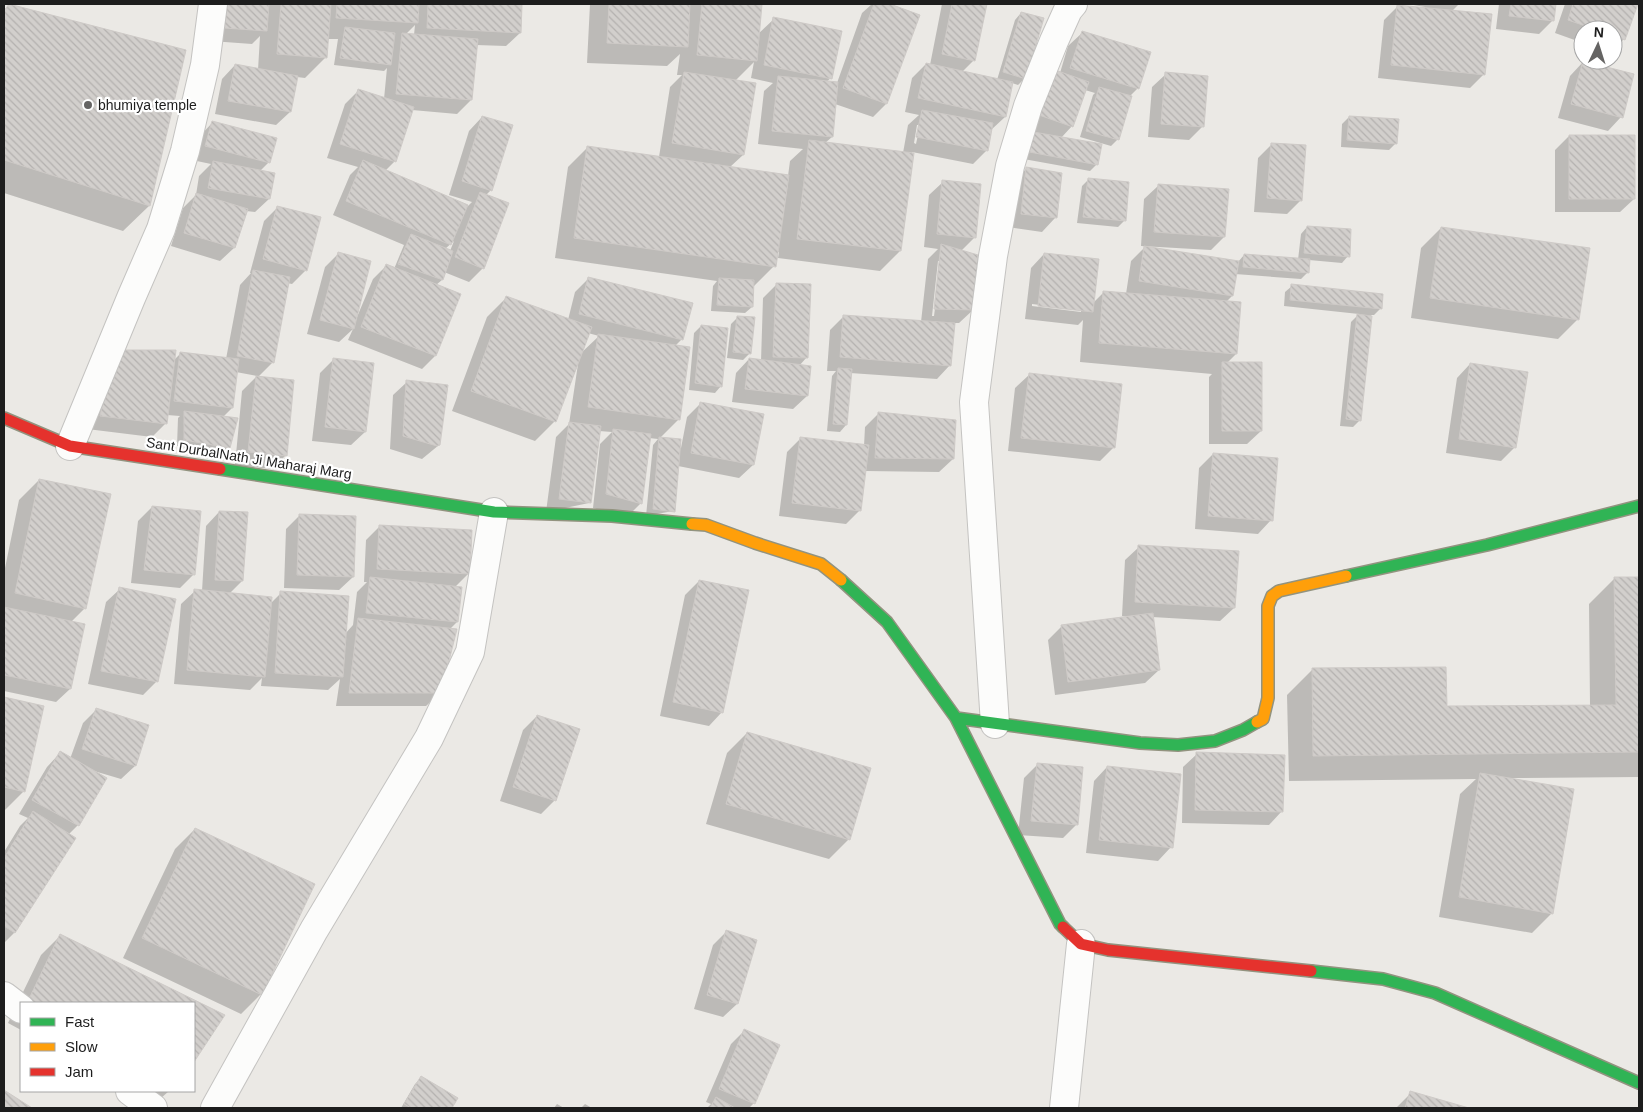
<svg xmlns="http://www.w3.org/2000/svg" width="1643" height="1112" font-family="Arial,sans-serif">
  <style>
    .shadow { fill: #0003; fill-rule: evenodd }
    .building { fill: url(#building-back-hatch); stroke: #cecac7 }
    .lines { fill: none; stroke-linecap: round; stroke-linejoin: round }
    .street-casing { stroke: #c4c3c1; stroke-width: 30 }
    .fast-casing { stroke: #92937f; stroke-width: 14 }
    .slow-casing { stroke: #92937f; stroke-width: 14 }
    .jam-casing { stroke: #92937f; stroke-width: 14 }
    .street { stroke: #fcfcfb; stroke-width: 28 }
    .fast { stroke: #30b455; stroke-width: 11 }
    .slow { stroke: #ff9f0a; stroke-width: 11 }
    .jam { stroke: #e5322d; stroke-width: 11 }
    .poi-dot { fill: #656463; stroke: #fff; stroke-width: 2 }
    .labels { text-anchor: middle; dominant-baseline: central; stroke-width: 4.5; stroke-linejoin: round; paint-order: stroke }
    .poi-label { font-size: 14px; fill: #1d1d1d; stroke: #fff; text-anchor: start }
    .street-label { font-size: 14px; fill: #1d1d1d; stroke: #fff }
  </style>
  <defs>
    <pattern id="building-back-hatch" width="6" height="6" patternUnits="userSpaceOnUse" patternTransform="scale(1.25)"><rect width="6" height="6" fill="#d2cfcc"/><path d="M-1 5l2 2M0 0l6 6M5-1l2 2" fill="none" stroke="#b4b1af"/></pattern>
  </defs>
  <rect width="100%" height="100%" fill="#ebe9e5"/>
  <path class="shadow" d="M214,4H521L520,33L506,46L476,45L471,100L457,114L412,110L395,161L385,171L468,206L472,202L449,195L469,131L482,117L491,190L485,196L483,268L469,282L444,272L442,280L436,285L435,356L422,369L348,340L353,329L339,342L307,334L325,267L338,254L356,316L357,317L373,279L386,266L394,269L404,245L333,215L350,175L358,167L327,158L345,104L358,91L384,99L387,68L384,71L334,65L338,39H327L325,58L305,78L297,77L290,112L276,125L215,114L222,79L235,65L258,70L260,36L252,44L211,41ZM415,25L414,35L406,34ZM454,241L450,251L445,249Z
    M590,4H761L758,34L774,19L831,78L826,82L837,83L862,13L872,4H887L919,16L886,104L873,117L835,104L832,137L825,143L903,153L908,125L919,115L905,112L912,78L926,64L930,65L942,4H986L974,60L962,72L997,80L1015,20L1021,13L1025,78L1018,85L1012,83L1005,117L991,130L987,150L973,164L912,152L900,251L880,271L778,258L779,252H777L774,266L754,286H753L752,307L745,313L711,311L713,286L717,281L555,258L568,167L588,147L659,157L670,87L682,75H677L680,54L667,66L587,63ZM754,62L751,78L773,83L764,91L758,144L803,149L790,161L788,176L730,167L743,155L755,84L735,81ZM917,125H920L916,144L914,143Z
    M1408,4H1459L1452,11L1484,74L1470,88L1378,78L1384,20L1398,6L1425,9V7Z
    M1499,4H1555L1553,20L1539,34L1496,29Z
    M1565,4H1636L1624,39L1613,50V30H1583V43L1555,33Z
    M9,5L184,50L149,206L123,231L4,193V10Z
    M1082,33L1138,88L1129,97L1118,139L1111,146L1080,137L1093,95L1095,93L1085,90L1072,126L1061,138L1097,164L1090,171L1018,158L1036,134V132L1027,129L1060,73L1068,46Z
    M1583,62L1621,117L1608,131L1558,118L1570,76Z
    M1166,74L1202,127L1189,140L1148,137L1152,87Z
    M1349,117L1396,143L1389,150L1341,147L1342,124Z
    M212,123L269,162L260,171L269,199L255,212L246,211L234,248L220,261L171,246L183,208L196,195L199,176L211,164L192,160L199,137Z
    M1569,136L1634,199L1620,212H1555V150Z
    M1272,144L1301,200L1287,214L1254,212L1258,158Z
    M1026,169L1061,174L1055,218L1042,232L1007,227L1013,182Z
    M1088,180L1124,221L1118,227L1077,223L1082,186Z
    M943,182L980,185L974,238L961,251L973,310L959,323H954L950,365L937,379L850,373L846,425L840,432L827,431L832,376L836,371H827L830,330L844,316L921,322L928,259L938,249L924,247L929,195ZM938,261H941L934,316H932Z
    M1158,186L1224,237L1211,250L1141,246L1144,199Z
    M278,207L306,270L292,284L287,283L273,362L258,377L286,455L272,469L235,465L242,391L257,376L236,372L232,408L223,417L236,419L229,448L222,455L177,446L178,418L180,416L167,415L166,423L152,437L87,429L101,365L173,361L180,354L226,359L240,285L251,273H250L264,221Z
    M1307,227L1348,256L1342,263L1309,260L1308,272L1301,279L1235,274L1232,296L1226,302L1236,354L1227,363L1261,431L1247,444H1209V377L1212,374L1080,362L1083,320L1078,325L1025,319L1031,268L1044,254L1092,304L1104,292L1126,294L1131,261L1146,246V248L1238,262L1244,255L1298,260L1301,234ZM1032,304L1081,310V312L1032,306Z
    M1441,228L1578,319L1558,339L1411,318L1421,248Z
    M589,278L682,339L675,346L679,419L660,438L681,448L687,417L701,403L753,465L739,478L678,466L673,511L646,516L653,445L658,439L649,438L641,503L627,517L593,508L600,444L612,432L599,431L589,503L546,512L556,437L569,424L578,364L555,421L535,441L452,411L487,317L507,297L568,320L575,292ZM588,333L599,336L580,354Z
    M777,284L807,357L799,366L807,396L793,409L732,402L736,373L749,359L761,361L763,298Z
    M1292,286L1380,309L1374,315H1371L1360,420L1353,427L1340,426L1351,322L1359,314L1284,306L1285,292Z
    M737,318L750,353L743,360L727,358L731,324Z
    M701,326L721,386L715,393L689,390L694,333Z
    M334,359L365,432L351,445L312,441L320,373Z
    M1470,364L1515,447L1501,461L1446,453L1457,378Z
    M1029,375L1114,447L1100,461L1008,451L1015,388Z
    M407,382L439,445L422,459L390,449L393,395Z
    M879,413L953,459L939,472L865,471L860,510L846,524L779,516L787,452L801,438L864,446L865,427Z
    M1213,454L1271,520L1258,534L1195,529L1199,468Z
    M39,480L85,608L71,622L70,689L56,702L4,691V573L19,500Z
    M152,507L193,575L180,588L131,583L138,521Z
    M219,512L242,581L229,594L271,603L281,593L345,634L353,625L357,592L367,582H364L366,540L380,526L469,573L455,587L457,622L449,630L440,693L426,706H336L340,679L328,690L261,686L262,678L250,690L174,684L181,604L195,591H202L206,526Z
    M300,515L353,577L339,590L284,588L286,529Z
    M1139,547L1234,608L1220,621L1152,617L1159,670L1145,683L1055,695L1048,640L1062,626L1130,617V616H1122L1125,560Z
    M1639,578V777L1511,778L1552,913L1532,933L1439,917L1460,794L1476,779L1289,781L1287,695L1313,669L1446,708L1590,706L1589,604L1614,579Z
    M699,581L722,712L709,726L660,716L685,595Z
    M120,589L174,600L156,682L143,695L88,684L106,602Z
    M4,699L42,707L24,791L4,811Z
    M97,709L148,726L135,766L121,779L94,771L78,825L68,835L74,838L14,933L4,943V852L20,826L28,818L19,814L47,767L60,753L70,759L83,723Z
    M537,716L555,800L541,814L500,801L523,730Z
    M747,733L849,839L829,859L706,824L727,753Z
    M1197,754L1282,811L1269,825L1182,823L1183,767Z
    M1038,764L1076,825L1063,838L1018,835L1024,778Z
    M1107,767L1171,847L1158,861L1086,853L1094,781Z
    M195,829L261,994L241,1014L123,958L175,849Z
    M726,932L755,940L737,1004L723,1017L694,1009L713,945Z
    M61,935L223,1016L194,1059V1003H21V1030L8,1023L41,955Z
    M744,1031L754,1103L749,1108H707L711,1104L706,1102L731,1044Z
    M421,1078L456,1098L450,1108H401L415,1084Z
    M144,1091H169L160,1099Z
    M1411,1093L1465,1108H1396Z
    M557,1104L564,1108H554Z
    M585,1104L592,1108H581Z"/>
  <path class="building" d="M9,4L186,50L150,206L4,160V11Z
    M226,4H269L267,31L224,28Z
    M281,4H331L327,58L277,54Z
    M337,4H419L418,23L336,18Z
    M428,4H522L521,33L427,28Z
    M609,4H690L688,47L607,43Z
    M702,4H762L757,61L697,55Z
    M874,4H890L920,15L887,104L843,88Z
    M952,4H987L975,61L942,54Z
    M1511,4H1556L1554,21L1509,16Z
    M1573,4H1638L1625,40L1613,35V30H1597L1568,20Z
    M1397,5L1492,14L1485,75L1391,65Z
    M1021,12L1044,18L1026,79L1003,72Z
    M773,17L842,31L832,79L764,65Z
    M345,27L395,33L391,65L340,58Z
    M1082,31L1151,52L1139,89L1070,68Z
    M402,33L478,39L472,100L396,94Z
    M1583,61L1634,74L1623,118L1571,104Z
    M926,63L1013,82L1006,117L918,98Z
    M235,64L298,76L291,112L228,101Z
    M1055,70L1089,82L1073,127L1039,115Z
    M684,72L756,83L744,155L672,143Z
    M1165,72L1208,76L1204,127L1161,124Z
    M778,76L838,82L833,137L772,131Z
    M1099,87L1132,96L1119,140L1086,131Z
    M358,89L414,107L396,162L340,144Z
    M922,110L993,123L988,151L916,137Z
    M482,116L513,125L492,191L462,181Z
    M1349,116L1399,119L1397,144L1347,140Z
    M212,121L277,138L270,163L205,146Z
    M1028,131L1102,144L1098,165L1024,151Z
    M1569,135H1635V199H1569Z
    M809,140L914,153L901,251L797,239Z
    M1271,143L1306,145L1302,201L1267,198Z
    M587,146L789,175L776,267L574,238Z
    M363,160L468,205L451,245L346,201Z
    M213,161L275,173L270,199L208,188Z
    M1026,167L1062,173L1057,218L1021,214Z
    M1088,178L1129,182L1126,221L1083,217Z
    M942,180L981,184L976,238L937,234Z
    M1158,184L1229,189L1225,237L1154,232Z
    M480,192L509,203L484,269L455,257Z
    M196,193L248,209L235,248L184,233Z
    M277,206L321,217L307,271L263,259Z
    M1307,226L1351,229L1350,257L1304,253Z
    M1441,227L1590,248L1579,320L1430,298Z
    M411,234L453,251L443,280L398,264Z
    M941,244L978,255L974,310L934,309Z
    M1144,246L1239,261L1233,296L1139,281Z
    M338,252L371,261L354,329L320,320Z
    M1044,253L1099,259L1093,312L1038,306Z
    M1244,254L1310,259L1309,273L1243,267Z
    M386,264L461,294L436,356L361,327Z
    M253,270L290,277L274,363L237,356Z
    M588,277L693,303L683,340L579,314Z
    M719,278L754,280L753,307L717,305Z
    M776,283L811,284L808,358L773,357Z
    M1291,284L1383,294L1382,309L1290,300Z
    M1103,291L1241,302L1237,354L1099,343Z
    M506,296L592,327L556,422L471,391Z
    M1357,314L1372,316L1361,421L1346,419Z
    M843,315L955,323L951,366L840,357Z
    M737,316L755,317L751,354L733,352Z
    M701,325L728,328L722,387L695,383Z
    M598,334L690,347L680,420L588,407Z
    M114,350H176L167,424L100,416Z
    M180,352L239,359L233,408L174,401Z
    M333,358L374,363L366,432L325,427Z
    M749,358L811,366L808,396L745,389Z
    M1222,362H1262V431H1222Z
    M1470,363L1528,372L1516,448L1459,439Z
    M838,368L852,369L847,425L833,424Z
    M1029,373L1122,384L1115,448L1021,438Z
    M256,376L294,380L287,456L248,452Z
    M406,380L448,385L440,445L437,446L403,436Z
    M700,402L764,414L754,465L691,453Z
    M184,411L238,418L230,448L184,440Z
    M878,412L956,420L954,459L875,458Z
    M569,422L601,426L591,503L559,499Z
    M613,429L651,434L642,504L606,494Z
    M659,437L681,439L675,512L653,509Z
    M800,437L869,445L861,511L792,503Z
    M1213,453L1278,458L1273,521L1208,516Z
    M39,479L111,494L86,609L15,593Z
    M152,506L201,511L195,575L144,570Z
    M219,511L248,512L243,581L215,580Z
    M299,514L356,516L354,577L297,575Z
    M379,525L472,530L470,574L377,569Z
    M1138,545L1239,551L1235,608L1135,602Z
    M370,577L462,587L458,622L366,613Z
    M1614,577H1639V752L1313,756L1312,668L1446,667L1447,706L1616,705Z
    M699,580L749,590L723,713L673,702Z
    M119,587L176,599L158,682L101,671Z
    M194,589L272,597L265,677L187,670Z
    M280,591L349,596L343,677L275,673Z
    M4,607L85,624L71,689L4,675Z
    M1153,613L1160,670L1068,682L1061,625Z
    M358,618L457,629L441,693H349Z
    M4,697L44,706L25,792L4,787Z
    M96,708L149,725L136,766L82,749Z
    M537,715L580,729L556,801L513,787Z
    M747,732L871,768L850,840L726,804Z
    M60,751L107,778L79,826L32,800Z
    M1196,752L1285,755L1283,812L1195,810Z
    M1037,763L1083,767L1078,825L1031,821Z
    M1107,766L1181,774L1173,848L1099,840Z
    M1480,773L1574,789L1553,914L1459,897Z
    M33,811L76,838L15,933L4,926V858Z
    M195,828L315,884L262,995L142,938Z
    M726,930L757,940L738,1004L707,995Z
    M60,934L225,1015L194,1062V1003H27Z
    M744,1029L780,1045L755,1104L719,1089Z
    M421,1076L458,1098L452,1108H411L404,1104Z
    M4,1090L32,1108H4Z
    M1410,1091L1469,1108H1405Z
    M716,1097L735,1108H710Z"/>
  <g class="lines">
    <defs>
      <path id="street" d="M70,446L131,298L161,229L185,151L205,65L213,4
        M995,724L974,402L993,256L1010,166L1028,106L1054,41L1068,10L1073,4
        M4,996L21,1009
        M130,1091L153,1108
        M215,1108L314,930L429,738L470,652L494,512
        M1064,1108L1081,944"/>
      <path id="fast" d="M220,469L494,512L612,516L692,524
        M1346,576L1487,545L1639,506
        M841,580L887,622L956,718L1060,924L1063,927
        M956,718L1140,743L1178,745L1215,741L1243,730L1257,722
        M1311,971L1383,979L1435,993L1639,1083"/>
      <path id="slow" d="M692,524L706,525L755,543L821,564L841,580
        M1257,722L1263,719L1268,698V606L1272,596L1279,591L1346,576"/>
      <path id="jam" d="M4,418L70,446L220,469
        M1063,927L1081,944L1108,950L1311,971"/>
    </defs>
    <use href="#street" class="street-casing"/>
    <use href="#fast" class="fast-casing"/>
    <use href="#slow" class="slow-casing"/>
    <use href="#jam" class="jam-casing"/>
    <use href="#street" class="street"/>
    <use href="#fast" class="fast"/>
    <use href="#slow" class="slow"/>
    <use href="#jam" class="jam"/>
  </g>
  <circle class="poi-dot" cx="88" cy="105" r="5"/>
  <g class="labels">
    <g class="poi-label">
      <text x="98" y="105">bhumiya temple</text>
    </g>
    <g class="street-label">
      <text transform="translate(249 458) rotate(9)">Sant DurbalNath Ji Maharaj Marg</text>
    </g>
  </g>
  <rect width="1643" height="1112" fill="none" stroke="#1d1d1d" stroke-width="10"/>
  <rect x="20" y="1002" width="175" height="90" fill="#ffffff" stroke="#a5a5a5"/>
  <rect x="30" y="1018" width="25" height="8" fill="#30b455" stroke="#a5a5a5"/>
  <text x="65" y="1027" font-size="15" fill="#1d1d1d">Fast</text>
  <rect x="30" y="1043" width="25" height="8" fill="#ff9f0a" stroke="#a5a5a5"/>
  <text x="65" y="1052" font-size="15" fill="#1d1d1d">Slow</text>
  <rect x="30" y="1068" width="25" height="8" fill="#e5322d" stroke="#a5a5a5"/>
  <text x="65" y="1077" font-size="15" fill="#1d1d1d">Jam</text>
  <g transform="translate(1598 45) rotate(4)"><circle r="24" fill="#ffffff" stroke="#a5a5a5"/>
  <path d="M0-4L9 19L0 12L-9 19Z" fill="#656463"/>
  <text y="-8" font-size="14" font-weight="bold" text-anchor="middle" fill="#1d1d1d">N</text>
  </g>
</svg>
